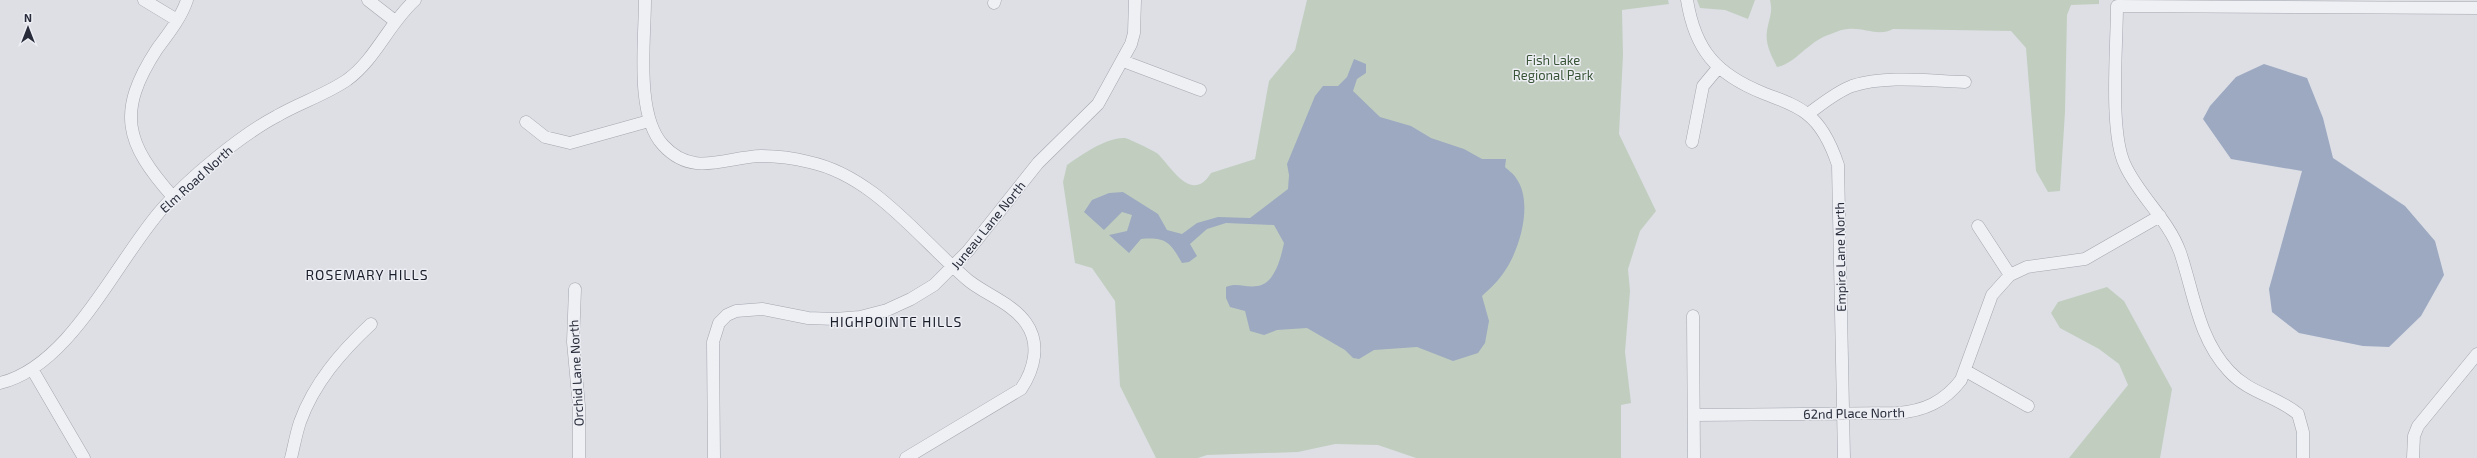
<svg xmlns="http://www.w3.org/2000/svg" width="2477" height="458" font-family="'Exo 2',sans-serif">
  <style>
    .green { fill: #c1cebf }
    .water { fill: #9ca9c1 }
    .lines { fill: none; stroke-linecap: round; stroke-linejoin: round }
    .minor-casing { stroke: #a3a6ae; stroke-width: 13 }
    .minor { stroke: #eff0f4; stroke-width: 12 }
    .labels { text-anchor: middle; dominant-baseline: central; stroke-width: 3; stroke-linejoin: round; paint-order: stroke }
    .park-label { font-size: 13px; fill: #395437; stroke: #eceef3 }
    .street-label { font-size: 13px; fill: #282c3a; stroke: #eceef3 }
    .neighbourhood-label { font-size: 14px; letter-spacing: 1px; fill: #1b1e2b; stroke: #eceef3 }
  </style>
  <rect width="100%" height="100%" fill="#dddfe5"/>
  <path class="green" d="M1307,0H1668L1669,4L1622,10L1623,55L1619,134L1656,211L1640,231L1628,269L1630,291L1625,352L1631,403L1621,405V458H1416L1378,445L1335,444L1298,452L1207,455L1198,458H1156L1120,386L1115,301L1092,268L1075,263L1063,182L1067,165C1081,155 1107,137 1125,138C1129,139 1155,151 1158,154C1172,168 1192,204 1211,173L1255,159L1269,81L1295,50Z
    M1697,0H1755L1748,19L1725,10L1700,8Z
    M1770,0H2099V4L2071,5L2067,15L2065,112L2060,191L2048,192L2036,171L2026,48L2011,31L1893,29C1879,37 1863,27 1848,29C1842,29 1834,33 1828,35C1808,42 1795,64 1777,67C1771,55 1765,44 1767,31C1769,18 1773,13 1770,0Z
    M2107,287L2124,301L2172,389L2160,458H2069L2128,385L2119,364L2099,349L2060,328L2051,313L2058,302Z"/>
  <path class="water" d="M1354,59L1366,64V73L1357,79L1353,91L1380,117L1411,126L1431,138L1464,149L1482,159H1506L1505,167C1509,171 1514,174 1516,178C1533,201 1521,244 1508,266C1501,278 1492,287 1482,296L1489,321L1485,343L1478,353L1453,361L1417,347L1374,350L1359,359L1353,358L1345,350L1307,328L1277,330L1264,335L1250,331L1245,311L1230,307L1226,298V287C1237,282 1246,288 1257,286C1275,284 1281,257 1284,243L1274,225L1226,223L1207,229L1190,244L1197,256L1189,262L1182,263C1170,242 1166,237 1141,239L1129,253L1109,235L1127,231L1132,215L1122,212L1104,230L1084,212L1092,200L1109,193L1123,192L1158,214L1167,230L1182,234L1197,223L1218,217L1250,218L1288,189L1289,175L1287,164L1315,96L1323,86H1338L1347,77Z
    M2264,64L2307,78L2323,118L2333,158L2405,206L2435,241L2444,275L2421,316L2389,347L2363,346L2299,333L2272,312L2269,289L2302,171L2231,159L2203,119L2210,106L2236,77Z"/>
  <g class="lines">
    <defs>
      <path id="minor" d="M144,0L177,20
        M368,0L395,21
        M645,0C645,40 635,115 663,145C693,178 725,157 761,156C777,156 793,158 809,162C875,176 920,240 969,281C987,295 1013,304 1026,323C1041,344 1034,370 1021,389L906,458
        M1687,0C1695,50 1716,74 1763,93C1778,99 1795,104 1807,114C1823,126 1832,147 1838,165L1844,458
        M994,3L995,0
        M1123,61L1200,90
        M1808,114C1822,104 1836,92 1852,86C1886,75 1930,81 1965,82
        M526,122L545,137L570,143L649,121
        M1692,142L1703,86L1718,68
        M173,197C125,143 116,112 157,49C168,34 181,18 187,0
        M1978,226L2010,275
        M575,289L573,342L579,406V458
        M1693,316L1694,458
        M32,369L84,458
        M1966,371L2028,406
        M0,383C71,366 116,261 162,209C189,178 241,135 277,116C299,103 325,95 347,80C376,59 389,23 415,0
        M1694,415L1897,413C1924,411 1944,402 1961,380L1992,295L2010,275L2027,267L2085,259L2160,216
        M291,458C294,446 296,434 300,422C314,383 341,352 371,324
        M714,458L713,342L719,323L727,315L736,311L762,309L808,318L835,319L860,317L887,310L911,299L934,285L968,251L1038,163L1098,104L1131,44L1134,33L1135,0
        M2303,458V432L2298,414C2275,395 2250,394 2229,371C2198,338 2194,293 2180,252C2168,219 2139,196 2125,165C2109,132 2117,45 2117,6L2477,8
        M2413,458L2414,436L2418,426L2477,354"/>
    </defs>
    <use href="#minor" class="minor-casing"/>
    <use href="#minor" class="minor"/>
  </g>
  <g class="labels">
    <g class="park-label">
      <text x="1553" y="60">Fish Lake<tspan x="1553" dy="15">Regional Park</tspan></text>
    </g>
    <g class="street-label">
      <text transform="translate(196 179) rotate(-42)">Elm Road North</text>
      <text transform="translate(988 225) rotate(-51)">Juneau Lane North</text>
      <text transform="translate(1840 257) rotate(-91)">Empire Lane North</text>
      <text transform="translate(576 373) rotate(-93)">Orchid Lane North</text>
      <text transform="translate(1854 413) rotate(-1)">62nd Place North</text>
    </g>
    <g class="neighbourhood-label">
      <text x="367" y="274">ROSEMARY HILLS</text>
      <text x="896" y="321">HIGHPOINTE HILLS</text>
    </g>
  </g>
  <g transform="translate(28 28)" stroke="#eceef3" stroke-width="3" paint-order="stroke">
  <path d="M0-3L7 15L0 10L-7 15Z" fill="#282c3a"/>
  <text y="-6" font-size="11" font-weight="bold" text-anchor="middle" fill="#282c3a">N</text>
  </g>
</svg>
